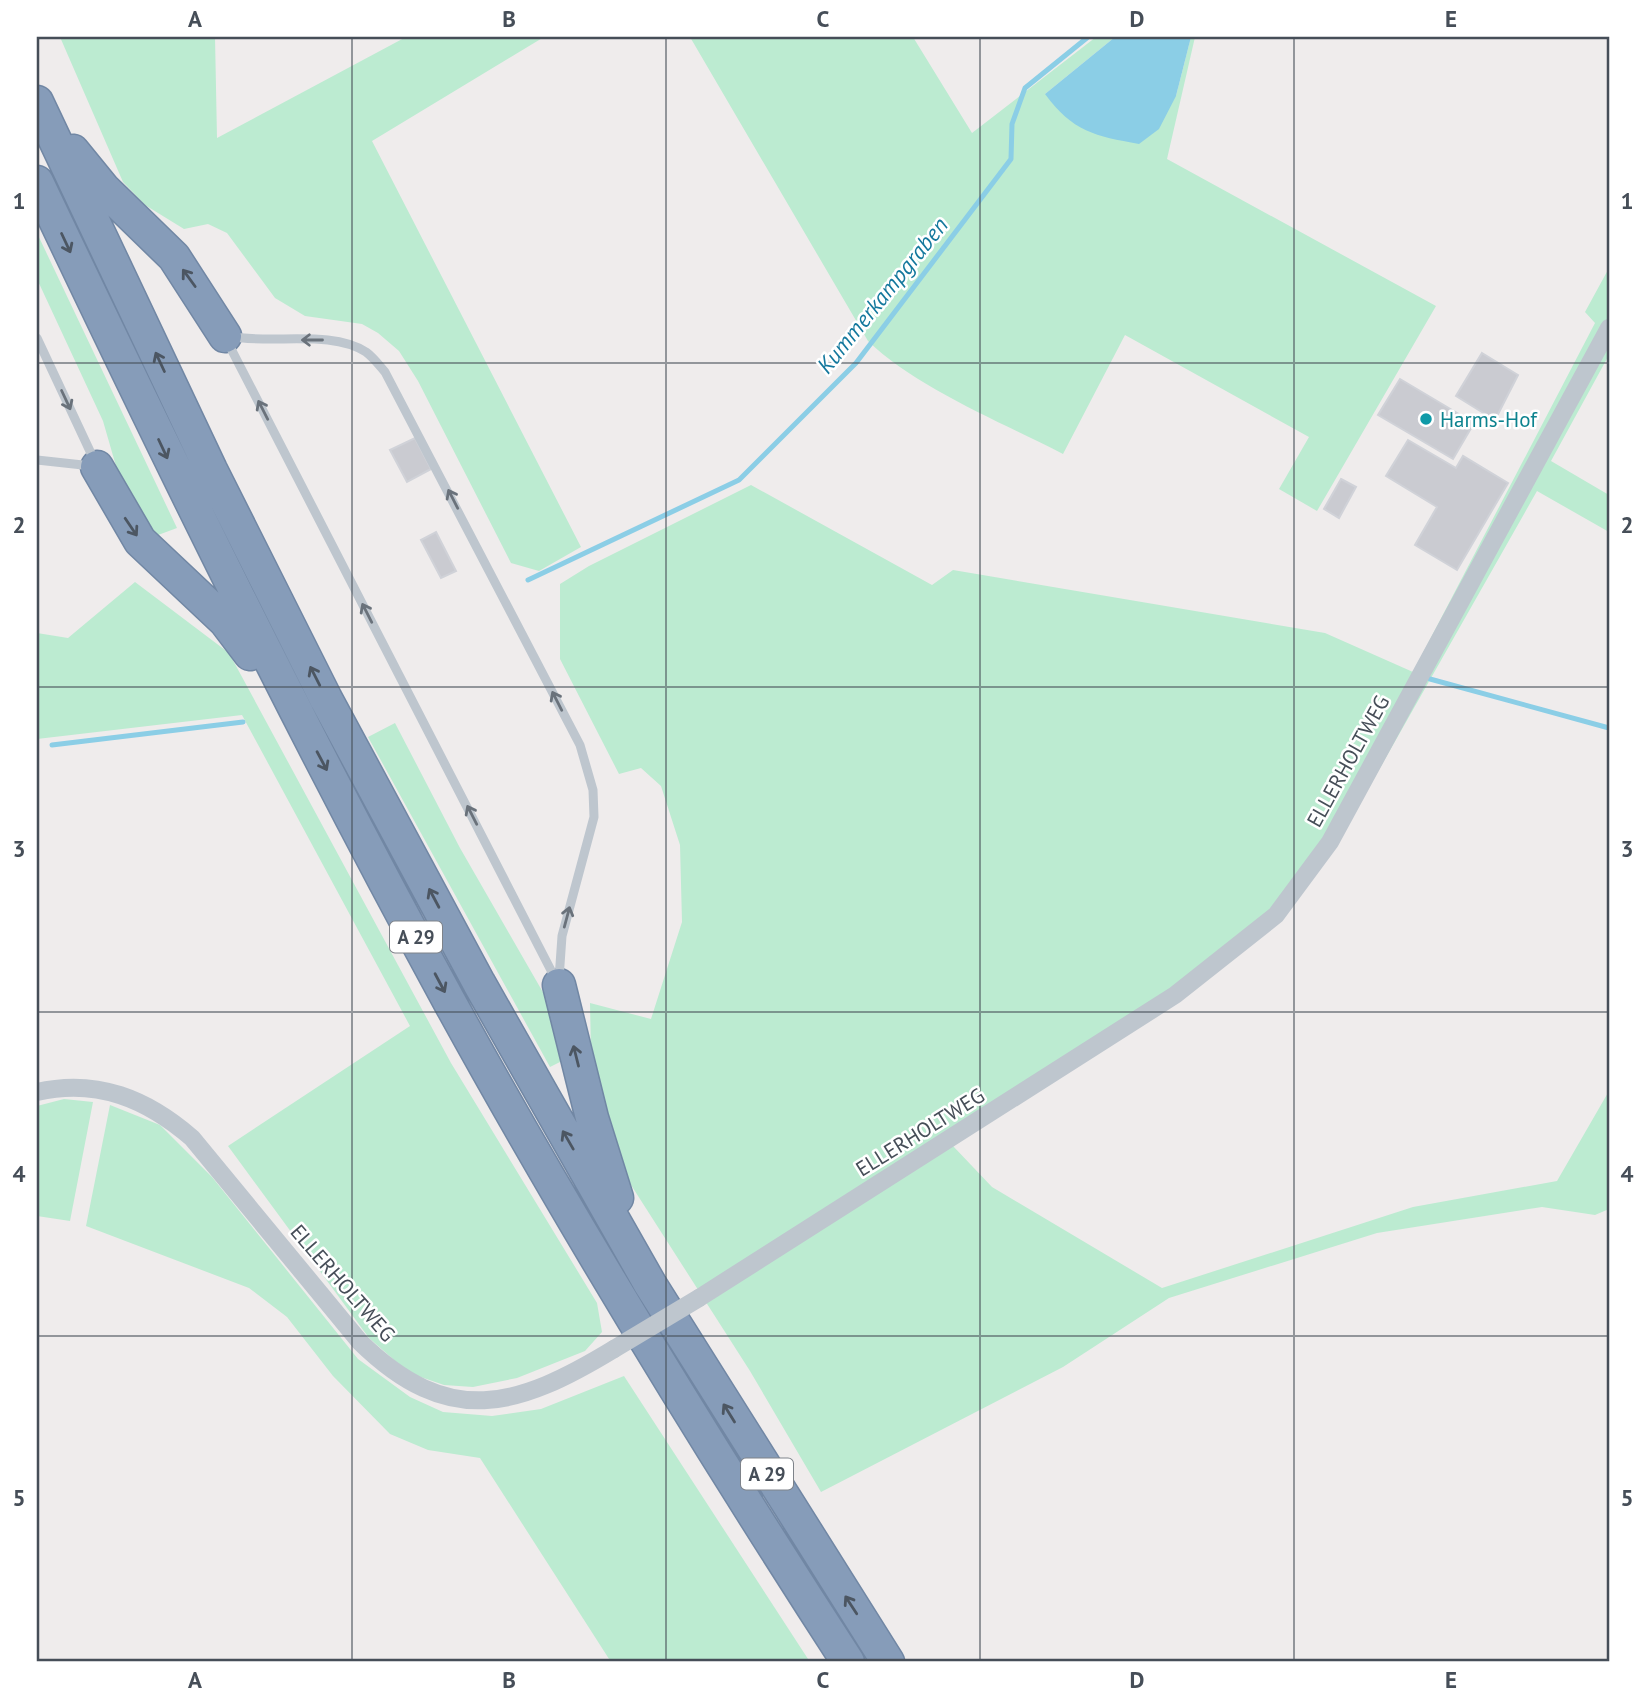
<svg xmlns="http://www.w3.org/2000/svg" width="1646" height="1699" font-family="'PT Sans',sans-serif">
  <style>
    .green { fill: #bcebd1 }
    .water { fill: #8bcee6 }
    .lines { fill: none; stroke-linecap: round; stroke-linejoin: round }
    .stream { stroke: #8bcee6; stroke-width: 5 }
    .building { fill: #cacbd1; stroke: #d0d2d8; stroke-width: 2 }
    .motorway-casing { stroke: #7187a4; stroke-width: 35 }
    .service { stroke: #bec6ce; stroke-width: 9 }
    .minor { stroke: #bec6ce; stroke-width: 18 }
    .motorway { stroke: #869cb9; stroke-width: 32 }
    .minor-bridge { stroke: #bec6ce; stroke-width: 18 }
    .oneway { stroke: #4c5662 }
    .oneway2 { stroke: #6a727b }
    .grid { fill: none; stroke: #464e58; stroke-width: 2; stroke-opacity: 0.55 }
    .culture-dot { fill: #0f9aa8; stroke: #fff; stroke-width: 2.5 }
    .labels { text-anchor: middle; dominant-baseline: central; stroke-width: 5; stroke-linejoin: round; paint-order: stroke }
    .shield { fill: #fff; stroke: #7e838a; stroke-width: 2 }
    .shield-label { font-size: 19px; font-weight: bold; fill: #464e58 }
    .culture-label { font-size: 21px; fill: #0d838f; stroke: #fff; text-anchor: start }
    .street-label { font-size: 21px; fill: #464e58; stroke: #fff }
    .water-label { font-size: 23px; font-style: italic; fill: #14789d; stroke: #fff }
    .neatline { fill: none; stroke: #464e58; stroke-width: 2.5 }
    .grid-label { font-size: 23px; text-anchor: middle; font-weight: bold; fill: #464e58 }
  </style>
  <rect width="100%" height="100%" fill="#efecec"/>
  <path class="green" d="M60,37H215L217,138L406,37H544L372,141L581,547L539,571L511,563L418,381L399,351L378,333L362,324L305,316L275,298L227,233L208,224L184,229L145,205L123,182Z
    M690,37H913L972,133L1096,37H1115L1045,94L1176,96L1191,37H1195L1167,159L1436,306L1317,511L1279,489L1309,437L1125,335L1063,454C1003,423 915,387 868,341Z
    M37,233L177,528L150,538L118,473L103,421L37,279Z
    M1609,268V355L1551,461L1609,495V532L1537,491L1334,849L1280,919L953,1146L992,1187L1162,1288L1413,1207L1557,1181L1609,1091V1209L1595,1215L1542,1207L1377,1233L1169,1298L1063,1367L821,1492L750,1371L624,1174L603,1115L591,1052L590,1003L651,1019L682,922L680,845L661,786L641,768L619,774L560,659V584L589,566L751,485L932,585L953,570L1325,633L1413,672L1595,323L1585,312Z
    M135,582L229,653L451,1063L597,1303L602,1332L585,1351L517,1378L473,1387L444,1385L409,1373L369,1338L228,1146L410,1026L242,715L37,739V633L68,638Z
    M395,723L460,848L552,1008L566,1059L550,1067L368,737Z
    M64,1099L93,1102L70,1221L37,1216V1106Z
    M110,1105L160,1125L212,1177L358,1359L410,1397L443,1412L492,1416L541,1409L624,1376L810,1662H611L480,1458L428,1450L390,1434L333,1376L287,1317L249,1288L86,1226Z"/>
  <path class="water" d="M1115,37H1191L1176,96L1159,129L1139,144C1095,136 1073,132 1045,94Z"/>
  <g class="lines">
    <path class="stream" d="M528,580L739,480L856,363L1011,159L1012,124L1025,88L1088,37
      M1430,679L1609,728
      M52,745L243,722"/>
  </g>
  <path class="building" d="M1482,353L1518,375L1495,420L1456,396Z
    M1400,379L1474,423L1453,459L1378,415Z
    M415,438L431,469L407,482L390,450Z
    M1408,440L1456,468L1463,456L1508,483L1457,570L1415,545L1437,507L1386,476Z
    M1341,479L1356,487L1339,518L1324,509Z
    M436,532L456,571L441,578L421,540Z"/>
  <g class="lines">
    <defs>
      <path id="motorway" d="M37,102L211,470L326,699L479,983L650,1284L888,1662
        M73,151L104,189L174,257L225,336
        M37,182C168,458 302,732 449,1001C573,1227 708,1446 848,1662
        M97,467L140,541L225,621L250,654
        M559,985L592,1118L617,1198"/>
    </defs>
    <use href="#motorway" class="motorway-casing"/>
    <path class="service" d="M229,336C271,345 330,329 366,352C373,357 379,365 385,372L580,745L593,790L594,817L562,936L559,979
      M37,338L96,464
      M226,339L556,980
      M37,460L92,466"/>
    <path class="minor" d="M37,1092C97,1078 147,1099 192,1138L360,1342C449,1429 517,1408 614,1349
      M699,1298L1175,995L1276,915L1330,842L1609,328"/>
    <use href="#motorway" class="motorway"/>
    <path class="minor-bridge" d="M614,1349L699,1298"/>
  </g>
  <defs><path id="oneway-shaft" d="M-6 0H5M1.5-3L5.5 0L1.5 3" fill="none" stroke-width="1.6" stroke-linecap="round" stroke-linejoin="round" transform="scale(1.75)"/></defs>
  <g class="oneway">
    <use href="#oneway-shaft" transform="translate(66 243) rotate(65)"/>
    <use href="#oneway-shaft" transform="translate(189 278) rotate(-126)"/>
    <use href="#oneway-shaft" transform="translate(160 362) rotate(-115)"/>
    <use href="#oneway-shaft" transform="translate(163 449) rotate(65)"/>
    <use href="#oneway-shaft" transform="translate(131 527) rotate(56)"/>
    <use href="#oneway-shaft" transform="translate(315 676) rotate(-117)"/>
    <use href="#oneway-shaft" transform="translate(322 761) rotate(62)"/>
    <use href="#oneway-shaft" transform="translate(434 898) rotate(-118)"/>
    <use href="#oneway-shaft" transform="translate(440 983) rotate(62)"/>
    <use href="#oneway-shaft" transform="translate(576 1056) rotate(-104)"/>
    <use href="#oneway-shaft" transform="translate(568 1140) rotate(-120)"/>
    <use href="#oneway-shaft" transform="translate(729 1413) rotate(-122)"/>
    <use href="#oneway-shaft" transform="translate(851 1605) rotate(-123)"/>
  </g>
  <g class="oneway2">
    <use href="#oneway-shaft" transform="translate(312 340) rotate(180)"/>
    <use href="#oneway-shaft" transform="translate(66 400) rotate(65)"/>
    <use href="#oneway-shaft" transform="translate(263 410) rotate(-117)"/>
    <use href="#oneway-shaft" transform="translate(453 499) rotate(-117)"/>
    <use href="#oneway-shaft" transform="translate(367 613) rotate(-117)"/>
    <use href="#oneway-shaft" transform="translate(557 701) rotate(-117)"/>
    <use href="#oneway-shaft" transform="translate(472 815) rotate(-117)"/>
    <use href="#oneway-shaft" transform="translate(567 917) rotate(-75)"/>
  </g>
  <path class="grid" d="M352,37V1662M666,37V1662M980,37V1662M1294,37V1662M37,363H1609M37,687H1609M37,1012H1609M37,1336H1609"/>
  <circle class="culture-dot" cx="1426" cy="419" r="7"/>
  <g class="labels">
    <g class="shield">
      <rect x="390" y="921.5" width="52" height="31" rx="5"/>
      <rect x="741" y="1458.5" width="52" height="31" rx="5"/>
    </g>
    <g class="shield-label">
      <text x="416" y="937">A 29</text>
      <text x="767" y="1474">A 29</text>
    </g>
    <g class="culture-label">
      <text x="1440" y="419">Harms-Hof</text>
    </g>
    <g class="street-label">
      <text transform="translate(1348 761) rotate(-61)">ELLERHOLTWEG</text>
      <text transform="translate(920 1132) rotate(-32)">ELLERHOLTWEG</text>
      <text transform="translate(343 1283) rotate(49)">ELLERHOLTWEG</text>
    </g>
    <g class="water-label">
      <text transform="translate(882 295) rotate(-51)">Kummerkampgraben</text>
    </g>
  </g>
  <rect width="1646" height="1699" fill="none" stroke="#ffffff" stroke-width="77"/>
  <rect x="38" y="38" width="1570" height="1622" class="neatline"/>
  <g class="grid-label">
    <text x="195" y="27">A</text>
    <text x="509" y="27">B</text>
    <text x="823" y="27">C</text>
    <text x="1137" y="27">D</text>
    <text x="1451" y="27">E</text>
    <text x="19" y="209">1</text>
    <text x="1627" y="209">1</text>
    <text x="19" y="533">2</text>
    <text x="1627" y="533">2</text>
    <text x="19" y="857">3</text>
    <text x="1627" y="857">3</text>
    <text x="19" y="1182">4</text>
    <text x="1627" y="1182">4</text>
    <text x="19" y="1506">5</text>
    <text x="1627" y="1506">5</text>
    <text x="195" y="1688">A</text>
    <text x="509" y="1688">B</text>
    <text x="823" y="1688">C</text>
    <text x="1137" y="1688">D</text>
    <text x="1451" y="1688">E</text>
  </g>
</svg>
